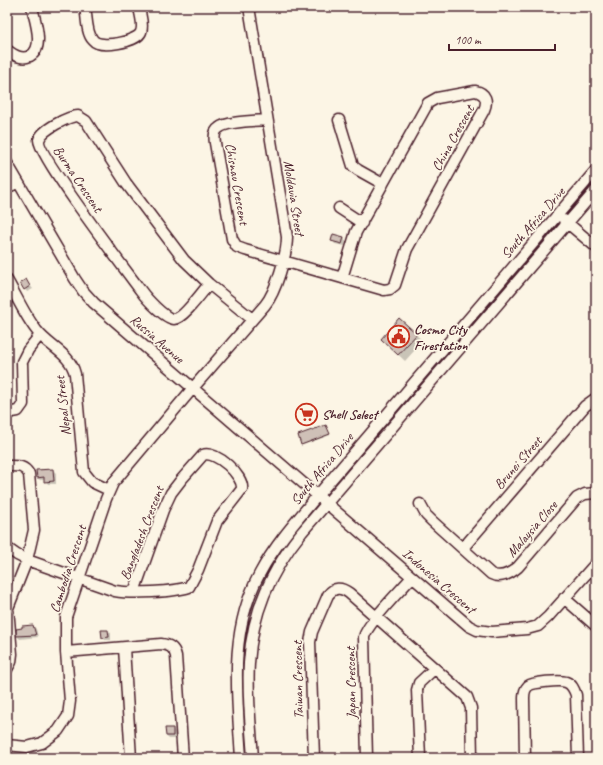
<svg xmlns="http://www.w3.org/2000/svg" width="603" height="765" font-family="Caveat,sans-serif">
  <style>
    .shadow { fill: #0003 }
    .building { fill: #cfc0b7; stroke: #4a1f2b }
    .lines { fill: none; stroke-linecap: round; stroke-linejoin: round }
    .minor-casing { stroke: #4a1f2b; stroke-width: 13 }
    .minor { stroke: #fcf5e5; stroke-width: 10 }
    .labels { text-anchor: middle; dominant-baseline: central; stroke-width: 3.5; stroke-linejoin: round; paint-order: stroke }
    .street-label { font-size: 14px; fill: #4a1f2b; stroke: #fcf5e5 }
    .poi-label { font-size: 14px; font-weight: bold; fill: #4a1f2b; stroke: #fcf5e5; text-anchor: start }
  </style>
  <rect width="100%" height="100%" fill="#fcf5e5"/>
  <filter id="ink" filterUnits="userSpaceOnUse"><feTurbulence type="fractalNoise" baseFrequency=".025" numOctaves="2"/><feDisplacementMap in="SourceGraphic" scale="8" xChannelSelector="R" yChannelSelector="G"/><feConvolveMatrix kernelMatrix="1 2 1 2 8 2 1 2 1" color-interpolation-filters="sRGB"/></filter>
  <g filter="url(#ink)">
    <path class="shadow" d="M344,238L346,241L345,246L335,244L333,241Z
      M26,280L33,289L27,292L25,289Z
      M399,320L423,341L405,361L388,345Z
      M326,426L330,435L303,445L302,444Z
      M53,470L56,473V484H48L45,480H40L37,477Z
      M33,626L36,629L38,637L20,639L17,636Z
      M108,631L111,633V640H105L103,637Z
      M173,729L175,732L176,739H169L166,736Z"/>
    <path class="building" d="M333,234L344,237L342,244L331,241Z
      M26,279L30,286L24,290L20,283Z
      M399,318L417,334L398,355L381,339Z
      M326,425L330,434L301,445L298,435Z
      M53,469L54,481L44,482V477L37,478L36,470Z
      M33,625L36,635L16,636V629L22,628V626Z
      M101,630H108L109,637L102,638Z
      M165,728H173V736H166Z"/>
    <g class="lines">
      <defs>
        <path id="minor" d="M85,7C87,16 86,33 93,40C100,49 137,42 141,32C144,25 140,14 139,7
          M7,50C14,55 21,60 30,56C45,48 35,21 32,7
          M267,120C256,121 227,121 219,128C214,131 214,137 215,143L232,239L237,247L245,250L384,290L390,289L395,285L407,249L484,110C488,101 486,93 475,91L437,98L428,103L356,232L342,278
          M339,120L353,166L358,170L383,184
          M7,163L75,279L83,291L94,303L469,626L477,630L492,632L527,629L538,626L548,617L596,563
          M7,188L18,182
          M339,208L362,223
          M564,220L596,247
          M7,280C17,297 25,316 37,331C49,347 70,353 75,374L84,472L92,482L109,490
          M209,284C203,291 183,319 174,319C165,319 146,298 141,291C127,272 37,154 39,140C41,130 69,116 78,116L86,121L126,183L184,260L209,284L252,319
          M7,413L18,411L23,404L22,362L28,350L40,335
          M7,466C17,466 24,465 29,474L34,530L27,560L8,608L12,654L11,662L7,669
          M420,504L426,515L432,521L491,574C501,579 510,574 518,567L577,498L585,494L596,493
          M7,548L17,555L27,560L115,591C131,594 174,592 189,587L198,570L217,521L242,489C244,476 216,450 203,455L181,480L171,493L163,510L134,592
          M463,548L585,406L596,398
          M564,598L596,626
          M124,648L131,758
          M66,652L161,644C169,645 174,647 176,656L183,758
          M7,745L27,747L42,743L58,731L68,716L70,701L66,652V617L106,499L113,483L193,388L265,305C276,292 287,254 287,237L249,7
          M241,758C237,694 228,632 260,573C275,545 297,520 318,495L596,170
          M253,758C251,727 247,694 249,663C252,613 271,570 302,532L596,190
          M314,758L310,642L312,632L328,595C334,587 341,587 349,593L467,697L471,708L472,758
          M367,758L364,637C368,622 401,590 412,577
          M420,758L417,690L419,683L434,669
          M525,758L524,698C524,693 525,689 528,686C533,682 560,680 566,682C572,684 574,689 576,695L578,758"/>
      </defs>
      <use href="#minor" class="minor-casing"/>
      <use href="#minor" class="minor"/>
    </g>
  </g>
  <defs>
    <symbol id="civic-ring" viewBox="-11 -11 22 22"><circle r="9.5" fill="#fcf5e5" stroke="#c8321e" stroke-width="1.5"/><path d="M-.6-6.5H3V-4.5H.6V-3L4-1V1h2V6H-6V1h2V-1L-.6-3ZM-1.2 2.5V6h2.4V2.5Z" fill="#c8321e"/></symbol>
    <symbol id="supermarket-ring" viewBox="-11 -11 22 22"><circle r="9.5" fill="#fcf5e5" stroke="#c8321e" stroke-width="1.5"/><path d="M-6-5.5h2.5l.6 2H6L4.5 2H-2.5L-4.4-4H-6ZM-1.5 3.2a1.3 1.3 0 1 0 .1 0ZM3 3.2a1.3 1.3 0 1 0 .1 0Z" fill="#c8321e"/></symbol>
  </defs>
  <g fill-rule="evenodd">
    <use href="#civic-ring" x="386" y="324" width="25" height="25"/>
    <use href="#supermarket-ring" x="294" y="402" width="25" height="25"/>
  </g>
  <g class="labels">
    <g class="street-label">
      <text transform="translate(453 138) rotate(-61)">China Crescent</text>
      <text transform="translate(78 179) rotate(56)">Burma Crescent</text>
      <text transform="translate(237 184) rotate(80)">Chisnau Crescent</text>
      <text transform="translate(294 198) rotate(81)">Moldavia Street</text>
      <text transform="translate(533 223) rotate(-49)">South Africa Drive</text>
      <text transform="translate(157 339) rotate(41)">Russia Avenue</text>
      <text transform="translate(63 406) rotate(-96)">Nepal Street</text>
      <text transform="translate(518 463) rotate(-49)">Brunei Street</text>
      <text transform="translate(322 469) rotate(-50)">South Africa Drive</text>
      <text transform="translate(532 529) rotate(-49)">Malaysia Close</text>
      <text transform="translate(142 533) rotate(-69)">Bangladesh Crescent</text>
      <text transform="translate(68 569) rotate(-72)">Cambodia Crescent</text>
      <text transform="translate(439 581) rotate(41)">Indonesia Crescent</text>
      <text transform="translate(298 680) rotate(-91)">Taiwan Crescent</text>
      <text transform="translate(351 683) rotate(-91)">Japan Crescent</text>
    </g>
    <g class="poi-label">
      <text x="414" y="329">Cosmo City<tspan x="414" dy="16">Firestation</tspan></text>
      <text x="322" y="414">Shell Select</text>
    </g>
  </g>
  <rect width="603" height="765" fill="none" stroke="#fcf5e5" stroke-width="24"/>
  <rect x="12" y="12" width="579" height="741" fill="none" stroke="#4a1f2b" stroke-width="1.5" filter="url(#ink)"/>
  <path d="M449 44v6h106v-6" fill="none" stroke="#4a1f2b" stroke-width="2"/>
  <text x="455" y="44" font-size="12" fill="#4a1f2b" stroke="#fcf5e5" stroke-width="3" paint-order="stroke">100 m</text>
</svg>
